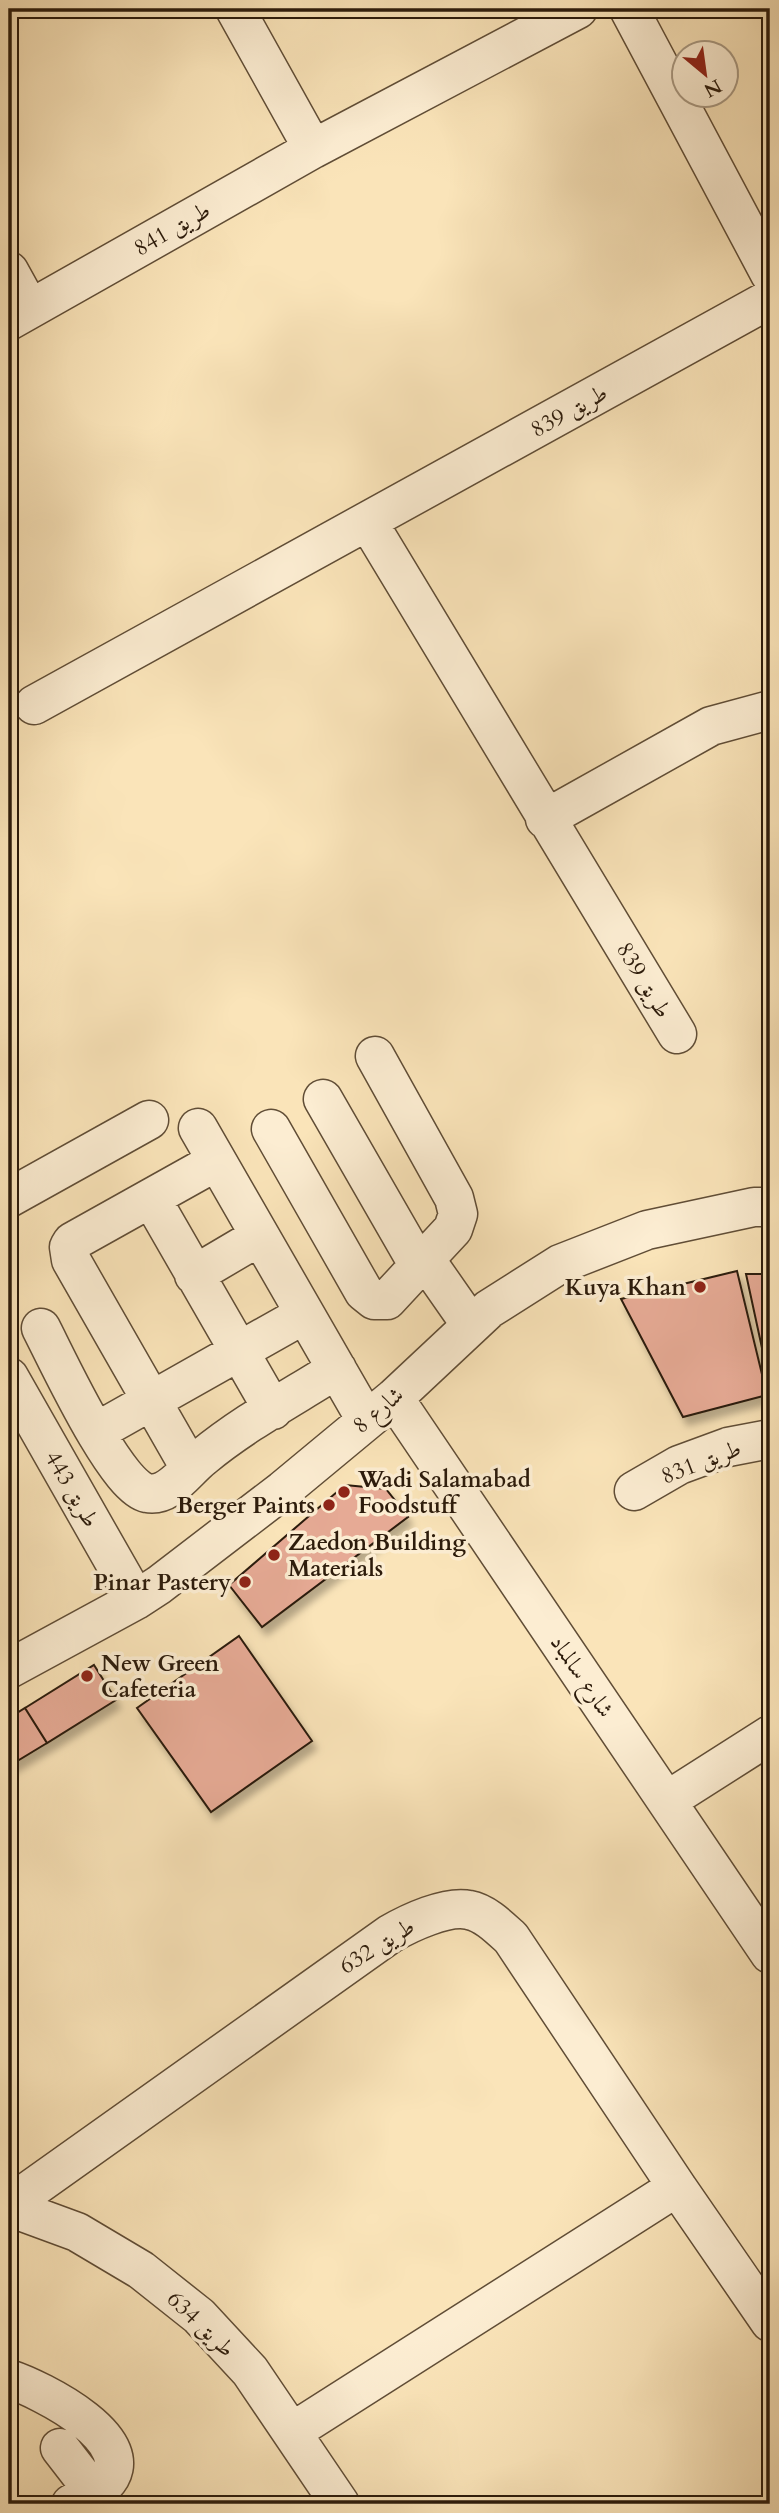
<svg xmlns="http://www.w3.org/2000/svg" width="779" height="2513" font-family="Cardo,Amiri,serif">
  <style>
    .building { fill: #e6aa95; stroke: #2c1b0b; stroke-width: 2; filter: url(#shadow) }
    .lines { fill: none; stroke-linecap: round; stroke-linejoin: round }
    .minor-casing { stroke: #604d36; stroke-width: 41 }
    .minor { stroke: #fcedd2; stroke-width: 38 }
    .poi-dot { fill: #8f2418; stroke: #fcedd2; stroke-width: 2.5 }
    .labels { text-anchor: middle; dominant-baseline: central; stroke-width: 7; stroke-linejoin: round; paint-order: stroke }
    .street-label { font-size: 23px; fill: #2c1b0b; stroke: #fcedd2 }
    .poi-label { font-size: 23px; font-weight: bold; fill: #2c1b0b; stroke: #fcedd2; text-anchor: end }
  </style>
  <defs>
    <filter id="shadow"><feDropShadow dx="4.5" dy="8" stdDeviation="3.5" flood-color="#0004"/></filter>
  </defs>
  <rect width="100%" height="100%" fill="#fae4b9"/>
  <filter id="stains"><feTurbulence type="fractalNoise" baseFrequency=".00286" numOctaves="4"/><feColorMatrix values="0 0 0 0 .2 0 0 0 0 .09 0 0 0 0 .02 0 0 0 .5 -.17"/></filter>
  <radialGradient id="worn" r=".72"><stop offset=".6" stop-color="#630" stop-opacity="0"/><stop offset="1" stop-color="#630" stop-opacity=".3"/></radialGradient>
  <path class="building" d="M737,1271L767,1395L683,1417L621,1299Z
    M746,1274H770V1385Z
    M345,1485L386,1489L408,1517L262,1627L229,1585Z
    M239,1636L312,1741L211,1812L137,1708Z
    M94,1665L116,1700L47,1743L25,1708Z
    M25,1708L47,1743L9,1766V1718Z"/>
  <g class="lines">
    <defs>
      <path id="minor" d="M235,9L313,149
        M629,9L770,274
        M9,271L30,309
        M9,321L313,149L578,9
        M368,522L677,1034
        M34,705L770,299
        M545,819L711,726L770,710
        M323,1099L419,1266
        M198,1128L366,1420
        M271,1129L364,1292L374,1300H387L453,1229L458,1214L454,1198L375,1056
        M9,1198L149,1120
        M151,1198L273,1410
        M425,1259L471,1325
        M194,1275L260,1236
        M41,1328C57,1359 116,1487 147,1493C169,1498 187,1469 203,1457C244,1423 293,1397 337,1369
        M9,1377L136,1600
        M394,1398L770,1954
        M96,1432L305,1314
        M190,1468L71,1260L69,1247L72,1242L217,1161
        M634,1491L679,1465L728,1447L770,1439
        M9,1669L136,1600L159,1585L283,1490L394,1398L489,1309L560,1264L647,1230L754,1207H770
        M668,1800L770,1735
        M9,2205L390,1934C409,1923 447,1905 469,1910C485,1913 499,1927 511,1938L677,2187L770,2322
        M9,2207L77,2232L141,2270L199,2316L250,2371L340,2504
        M9,2379C40,2389 147,2442 104,2485C95,2493 82,2498 71,2504
        M292,2432L677,2187
        M60,2448L94,2492"/>
    </defs>
    <use href="#minor" class="minor-casing"/>
    <use href="#minor" class="minor"/>
  </g>
  <g class="poi-dot">
    <circle cx="700" cy="1287" r="7"/>
    <circle cx="344" cy="1492" r="7"/>
    <circle cx="329" cy="1505" r="7"/>
    <circle cx="274" cy="1555" r="7"/>
    <circle cx="245" cy="1582" r="7"/>
    <circle cx="87" cy="1676" r="7"/>
  </g>
  <g class="labels">
    <g class="street-label">
      <text transform="translate(172 229) rotate(-30)">طريق 841</text>
      <text transform="translate(569 411) rotate(-29)">طريق 839</text>
      <text transform="translate(644 980) rotate(59)">طريق 839</text>
      <text transform="translate(378 1410) rotate(-40)">شارع 8</text>
      <text transform="translate(701 1462) rotate(-21)">طريق 831</text>
      <text transform="translate(72 1489) rotate(60)">طريق 443</text>
      <text transform="translate(582 1676) rotate(56)">شارع سالمباد</text>
      <text transform="translate(377 1946) rotate(-32)">طريق 632</text>
      <text transform="translate(201 2324) rotate(44)">طريق 634</text>
    </g>
    <g class="poi-label">
      <text x="686" y="1287">Kuya Khan</text>
      <text x="358" y="1479" text-anchor="start">Wadi Salamabad<tspan x="358" dy="26">Foodstuff</tspan></text>
      <text x="315" y="1505">Berger Paints</text>
      <text x="288" y="1542" text-anchor="start">Zaedon Building<tspan x="288" dy="26">Materials</tspan></text>
      <text x="231" y="1582">Pinar Pastery</text>
      <text x="101" y="1663" text-anchor="start">New Green<tspan x="101" dy="26">Cafeteria</tspan></text>
    </g>
  </g>
  <rect width="779" height="2513" fill="none" stroke="#fae4b9" stroke-width="35"/>
  <rect x="10" y="10" width="758" height="2492" fill="none" stroke="#2c1b0b" stroke-width="3.5"/>
  <rect x="18" y="18" width="744" height="2478" fill="none" stroke="#2c1b0b" stroke-width="2"/>
  <g transform="translate(705 74) rotate(151)"><circle r="33" fill="#fcedd2" stroke="#a99982" stroke-width="2"/>
  <path d="M0-5L12 26L0 18L-12 26Z" fill="#8f2418"/>
  <text y="-10" font-size="19" font-weight="bold" text-anchor="middle" fill="#2c1b0b">N</text>
  </g>
  <rect width="100%" height="100%" filter="url(#stains)"/>
  <rect width="100%" height="100%" fill="url(#worn)"/>
</svg>
